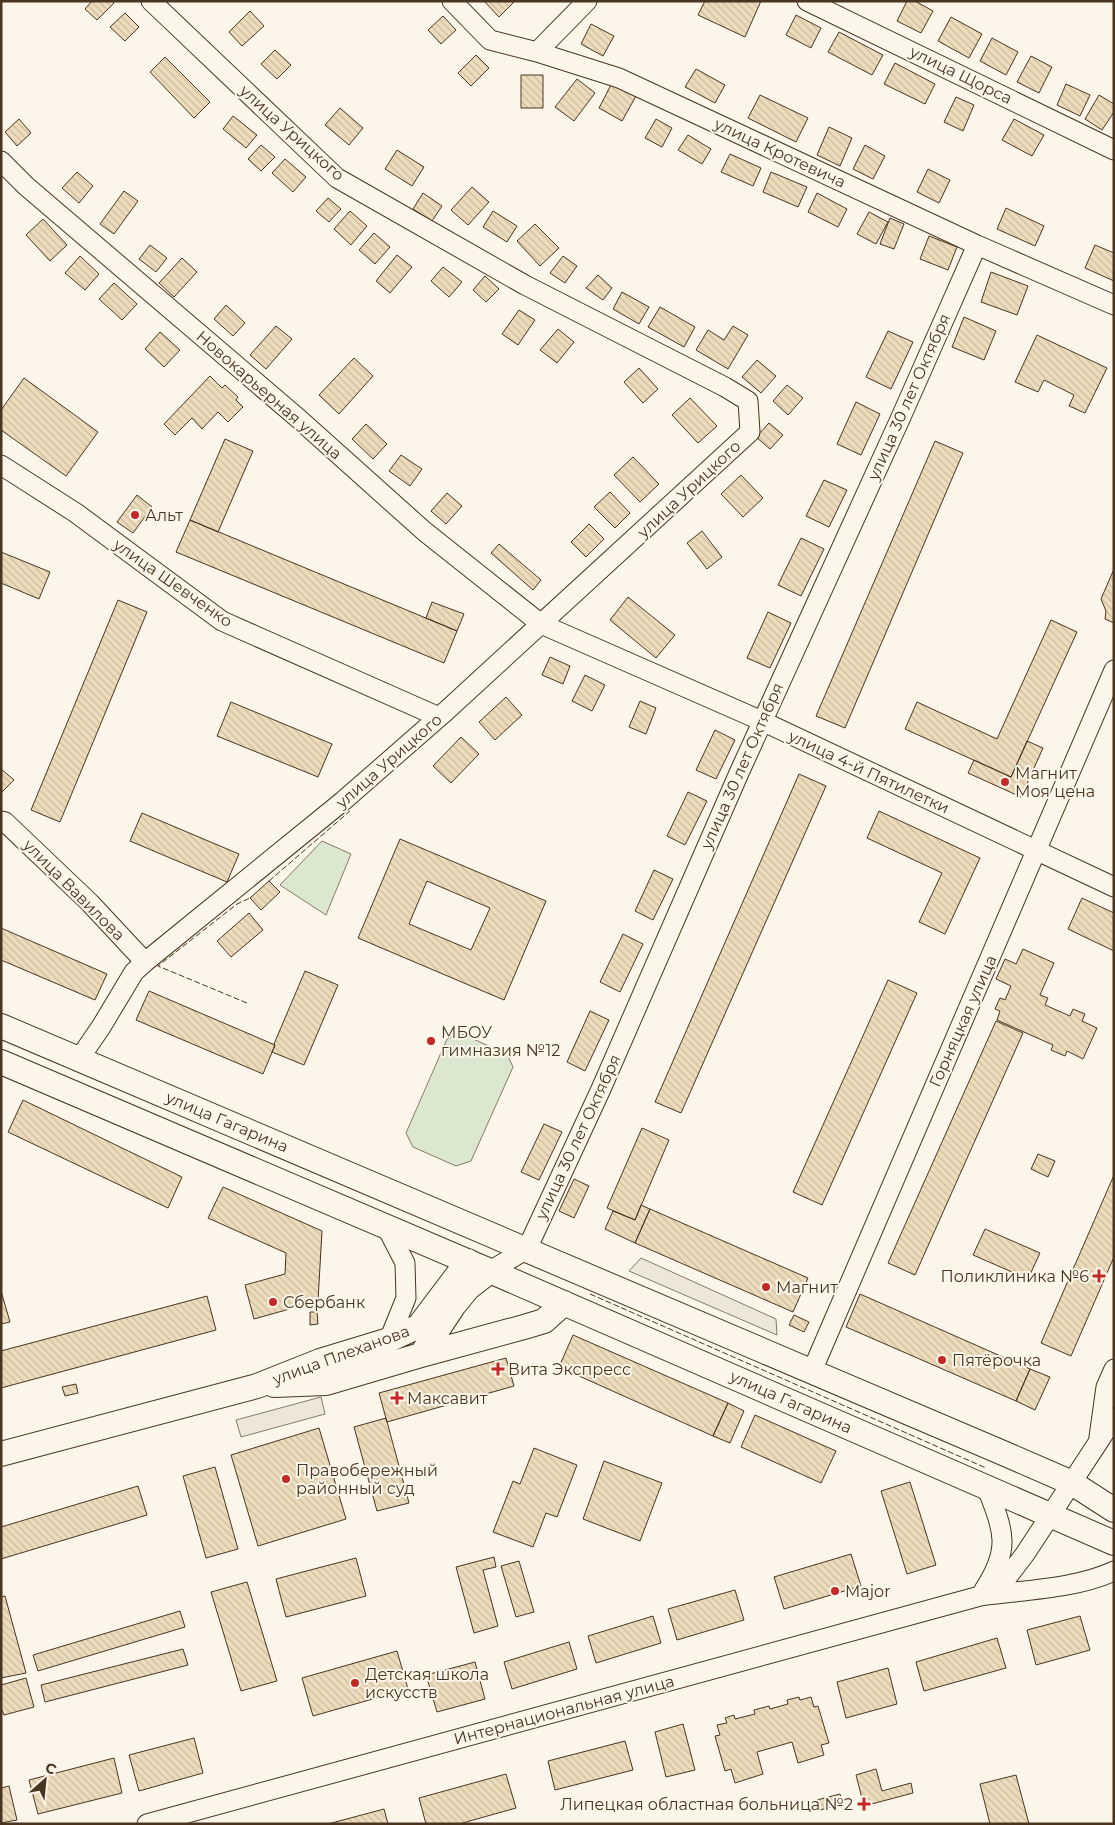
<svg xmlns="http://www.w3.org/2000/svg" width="1115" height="1825" font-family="Montserrat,sans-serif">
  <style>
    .park { fill: #dce7d0; stroke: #887966 }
    .parking { fill: #ede7d9; stroke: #887966 }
    .building { fill: url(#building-back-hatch); stroke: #4a3520; fill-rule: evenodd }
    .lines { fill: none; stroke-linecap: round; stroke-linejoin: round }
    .minor-casing { stroke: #4a3520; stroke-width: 21 }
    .major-casing { stroke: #4a3520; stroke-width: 26 }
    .minor { stroke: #fbf6e9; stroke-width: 19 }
    .major { stroke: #fbf6e9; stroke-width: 24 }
    .fence { stroke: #4a3520; stroke-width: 1; stroke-dasharray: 6 2.5; stroke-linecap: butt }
    .poi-dot { fill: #c62828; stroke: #fbf6e9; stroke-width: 2 }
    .labels { text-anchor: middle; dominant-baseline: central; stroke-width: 4; stroke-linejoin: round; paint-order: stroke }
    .street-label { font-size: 16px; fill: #4a3520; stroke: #fbf6e9 }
    .poi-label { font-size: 16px; fill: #4a3520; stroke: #fbf6e9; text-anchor: start }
  </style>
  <defs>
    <pattern id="building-back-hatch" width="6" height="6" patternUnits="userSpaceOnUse" patternTransform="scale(1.25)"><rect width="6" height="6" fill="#ecdcbc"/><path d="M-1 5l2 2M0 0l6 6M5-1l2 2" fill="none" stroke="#ccbda1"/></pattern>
  </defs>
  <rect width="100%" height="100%" fill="#fbf6e9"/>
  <path class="park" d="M322,841L351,854L326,915L280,885Z
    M462,1034L507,1054L513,1067L471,1161L456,1166L413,1147L406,1133L447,1039Z"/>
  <path class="parking" d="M641,1258L776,1319L777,1335L629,1271Z
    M321,1397L325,1414L241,1437L236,1420Z"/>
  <path class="building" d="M92,1H112L114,3L97,20L85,9Z
    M484,1H515L499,17Z
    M705,1H761L745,37L698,15Z
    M907,1H915L933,11L921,33L897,21Z
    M250,11L264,26L242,46L229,32Z
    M125,13L139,27L125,41L110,27Z
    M796,15L821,28L811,48L786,35Z
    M443,16L456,30L441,44L428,30Z
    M951,17L982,34L969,58L938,41Z
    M591,24L614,36L603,56L581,44Z
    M839,32L883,55L872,75L828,52Z
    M992,38L1018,52L1006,75L980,61Z
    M275,50L291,65L277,79L261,64Z
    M476,55L489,68L471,86L458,73Z
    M1031,56L1052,67L1039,93L1017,82Z
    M165,57L210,102L194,118L150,72Z
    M895,63L935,84L925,104L884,84Z
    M696,69L725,85L715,103L685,87Z
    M521,75H543V108H521Z
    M577,79L595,93L574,121L555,107Z
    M612,83L636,96L622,121L599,108Z
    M1066,84L1090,95L1080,116L1057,105Z
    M760,95L808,118L796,142L748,118Z
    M1099,95L1114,104V112L1102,130L1085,119Z
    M956,97L974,105L963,131L944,122Z
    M340,108L363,128L349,145L325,125Z
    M233,116L257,135L246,148L223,129Z
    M19,119L31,133L17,146L5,132Z
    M656,119L672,128L662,147L645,138Z
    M1014,119L1044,135L1032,156L1002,140Z
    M829,127L852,138L840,166L817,155Z
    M688,135L711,149L702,164L678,150Z
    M261,145L275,157L261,171L248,159Z
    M865,145L885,156L873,179L853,169Z
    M397,150L424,167L412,186L385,169Z
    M730,154L761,168L753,186L721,172Z
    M285,159L306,177L293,192L272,173Z
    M928,169L950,180L939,203L917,192Z
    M77,172L93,186L79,203L62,188Z
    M771,172L807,187L798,207L763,192Z
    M472,187L489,202L468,225L451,210Z
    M124,191L138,201L114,234L100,224Z
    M423,193L442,206L432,221L413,209Z
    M817,193L847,209L838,227L808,212Z
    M328,198L341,209L329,222L316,211Z
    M1006,208L1044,226L1035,246L997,229Z
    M350,211L367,226L351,245L334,229Z
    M493,211L517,226L507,242L483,227Z
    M869,212L888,222L876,244L857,234Z
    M890,218L904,224L894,249L880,244Z
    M43,219L67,245L50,261L26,235Z
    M535,224L559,248L540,266L517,241Z
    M374,233L390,247L375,264L359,250Z
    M929,236L957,247L948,270L920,259Z
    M150,245L167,258L156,272L139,259Z
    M1095,245L1114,253V281L1085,268Z
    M397,255L412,267L390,293L376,281Z
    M80,256L99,274L85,290L65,273Z
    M563,256L577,266L565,283L550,273Z
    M182,258L197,272L174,297L159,283Z
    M443,267L462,282L449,297L431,281Z
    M991,272L1028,286L1017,315L981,302Z
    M598,275L612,288L603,300L586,288Z
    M485,276L499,289L486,302L473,290Z
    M114,283L137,304L122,320L99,299Z
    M622,292L649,307L639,324L613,309Z
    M226,305L245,323L233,336L214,319Z
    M660,307L695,327L684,347L648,327Z
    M519,310L535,320L518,345L502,334Z
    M964,317L996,331L984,360L952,347Z
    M276,326L292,339L266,369L250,355Z
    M733,326L748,335L728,369L696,350L708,330L724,340Z
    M558,329L574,342L557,363L540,350Z
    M888,331L913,342L891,389L866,377Z
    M160,332L180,350L164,367L145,349Z
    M1037,335L1107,368L1085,413L1069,406L1074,395L1044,380L1038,392L1015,382Z
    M354,358L373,376L339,414L319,395Z
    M757,360L776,376L761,393L742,377Z
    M639,368L658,389L643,403L624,382Z
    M210,376L222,388L225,385L238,397L236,400L243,407L228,422L218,412L202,429L192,418L175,435L164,424Z
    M24,378L98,432L66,476L1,430V410Z
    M787,385L803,398L788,415L773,401Z
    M690,398L717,426L698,443L672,415Z
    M856,402L880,414L861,455L837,444Z
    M769,423L783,435L770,449L756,437Z
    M366,424L387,444L373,459L352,439Z
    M225,439L253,451L218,532L190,520Z
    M935,441L963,453L845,728L816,716Z
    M401,455L422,469L410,486L389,471Z
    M633,457L659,484L640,502L614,475Z
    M741,475L763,498L743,517L721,494Z
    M824,480L847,490L829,527L806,516Z
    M610,492L630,513L615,528L594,507Z
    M447,493L462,506L446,524L431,511Z
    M137,495L152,507L133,533L117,522Z
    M190,520L457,631L444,663L176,552Z
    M589,524L604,539L586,557L571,542Z
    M702,531L722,557L707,569L687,543Z
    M801,538L824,549L801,596L778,585Z
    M499,544L541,580L533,590L491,553Z
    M1,552L50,572L39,599L1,583Z
    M1114,569V623L1105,619L1106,611L1101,599Z
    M628,597L675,635L656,658L610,620Z
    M118,600L147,612L60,822L31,810Z
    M432,602L464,614L457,631L426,618Z
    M768,612L791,623L770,668L747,658Z
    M1051,620L1077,632L1011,777L905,729L917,702L997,739Z
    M550,657L570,666L563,684L542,675Z
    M585,675L605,685L592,711L572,701Z
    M506,697L522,715L495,740L479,722Z
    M640,701L656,708L646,734L629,727Z
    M231,702L332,744L318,777L217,736Z
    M715,730L735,740L716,779L696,770Z
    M461,737L479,754L451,783L433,766Z
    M1027,741L1043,748L1021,797L968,773L974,760L1011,777Z
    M1,769L14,780L1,793Z
    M799,774L826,786L681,1113L655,1102Z
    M688,792L707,801L685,845L667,836Z
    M879,811L980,858L945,934L919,922L942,873L867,838Z
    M142,813L239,854L227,882L130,841Z
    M400,839L546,901L504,1000L358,938ZM427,881L490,908L471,950L409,924Z
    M654,870L673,879L653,920L635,911Z
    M269,881L280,892L261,910L250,898Z
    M1082,898L1114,913V951L1068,929Z
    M249,913L263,930L231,957L217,941Z
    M1,928L107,974L95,1000L1,960Z
    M623,934L643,944L620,992L600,982Z
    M1023,949L1054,963L1040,995L1048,998L1045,1005L1070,1016L1073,1009L1085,1014L1082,1021L1097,1028L1083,1059L1067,1051L1065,1056L1051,1050L1053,1045L997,1020L1000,1011L995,1009L1000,998L1005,1000L1011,986L996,979L1005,959L1016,964Z
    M305,971L338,985L304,1065L272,1052L275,1045L274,1044Z
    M888,980L917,993L822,1205L793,1192Z
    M149,991L275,1045L263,1074L136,1020Z
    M590,1011L609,1020L585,1071L567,1062Z
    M996,1021L1023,1033L915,1275L888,1263Z
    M23,1100L182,1177L168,1208L8,1132Z
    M544,1124L562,1132L539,1180L521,1172Z
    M642,1128L669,1140L635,1220L607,1208Z
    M1038,1154L1055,1161L1048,1177L1031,1169Z
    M1114,1175V1257L1071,1356L1041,1343Z
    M574,1179L589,1186L574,1218L559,1211Z
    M223,1187L322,1231L318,1301L254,1319L245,1285L285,1274L286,1253L208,1218Z
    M641,1205L650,1209L635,1243L605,1229L613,1211L635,1220Z
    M650,1209L808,1278L793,1312L635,1243Z
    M985,1229L1040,1253L1028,1279L973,1255Z
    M1,1291L10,1322L1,1324Z
    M860,1294L1030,1369L1016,1401L846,1327Z
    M207,1296L216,1330L1,1388V1351Z
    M310,1312H317L318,1324L310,1325Z
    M794,1315L809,1322L804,1332L789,1325Z
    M573,1335L728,1403L713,1436L559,1367Z
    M506,1358L514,1386L387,1422L379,1393Z
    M1030,1369L1050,1377L1035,1410L1016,1401Z
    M76,1384L78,1393L65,1396L62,1387Z
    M728,1403L744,1411L730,1443L713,1436Z
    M755,1415L836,1451L821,1483L741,1447Z
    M386,1418L409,1503L377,1511L354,1427Z
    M319,1428L346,1519L258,1546L231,1455Z
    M534,1448L577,1465L557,1517L546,1513L533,1547L493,1532L513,1481L520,1484Z
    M604,1461L662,1483L640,1541L583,1519Z
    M215,1467L238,1549L206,1558L183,1476Z
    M910,1482L936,1565L907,1574L881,1491Z
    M138,1486L147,1515L1,1559V1527Z
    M851,1554L861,1586L784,1609L774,1577Z
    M494,1557L496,1567L483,1570L498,1626L474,1633L456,1567Z
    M356,1558L366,1596L286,1617L276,1579Z
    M519,1561L534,1612L516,1617L501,1566Z
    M247,1582L277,1681L241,1691L211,1592Z
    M735,1590L744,1620L677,1640L668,1609Z
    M5,1596L26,1673L1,1678V1597Z
    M180,1611L185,1627L38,1671L33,1655Z
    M653,1616L661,1643L596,1663L588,1636Z
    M1080,1616L1090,1650L1036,1665L1027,1630Z
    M997,1638L1006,1668L924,1691L916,1662Z
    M569,1642L577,1669L512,1689L504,1662Z
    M183,1649L188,1665L45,1702L41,1685Z
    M397,1651L408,1689L313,1716L302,1678Z
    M475,1662L485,1699L437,1712L426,1675Z
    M888,1668L897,1704L846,1718L837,1682Z
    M26,1678L34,1707L4,1715L1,1708V1685Z
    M799,1697L800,1700L811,1697L814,1707L818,1706L829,1743L821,1745L824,1755L798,1763L792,1742L757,1752L763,1774L735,1783L731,1769L725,1771L715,1736L720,1735L717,1725L727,1723L725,1718L734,1715L735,1719L755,1714L754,1710L769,1706L770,1709L788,1704L787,1700Z
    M683,1724L695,1770L666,1777L655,1732Z
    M194,1738L203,1773L139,1791L129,1755Z
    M625,1741L633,1770L555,1790L548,1761Z
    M114,1758L122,1793L38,1814L29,1780Z
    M876,1769L882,1791L911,1783L913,1793L864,1806L856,1775Z
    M506,1774L516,1808L459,1824H426L419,1798Z
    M1016,1775L1029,1824H990L980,1784Z
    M9,1786L17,1820L1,1823V1788Z
    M840,1794L843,1804L816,1811L813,1801Z
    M384,1809L388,1824H328Z"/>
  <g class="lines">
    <defs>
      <path id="minor" d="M452,1L490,40L537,52L619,78L977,245L1114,305
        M807,1L1114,150
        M537,52L587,1
        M1,161L26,186L299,419L424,531L541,624L762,721L1114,887
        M1,465L76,513L222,621L439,717
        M1,821L5,822L90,903L145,962
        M79,1059L101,1027L134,972L145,962L343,801L446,711L750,432L748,401L725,387L525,285L337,178L151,1
        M386,1226L405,1263L406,1298L389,1340
        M490,1271L527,1249L601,1089L739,773L901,417L977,245
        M812,1371L1114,670
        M1099,1437L1106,1387L1114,1369
        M984,1590C1011,1549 1004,1532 987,1488
        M983,1594L1009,1575L1025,1554L1114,1418
        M147,1824L980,1596C1022,1590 1076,1589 1114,1571"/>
      <path id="major" d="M1,1026L1003,1453L1072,1483L1114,1510
        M1,1062L490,1271L1114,1543
        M421,1355L454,1305L468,1288L490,1271
        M274,1385L326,1383L421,1355L524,1327L544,1321L564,1303
        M1,1454L257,1386L320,1361L389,1340L419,1326L468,1261"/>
    </defs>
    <use href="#minor" class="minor-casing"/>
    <use href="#major" class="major-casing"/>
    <use href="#minor" class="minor"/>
    <use href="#major" class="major"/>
    <path class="fence" d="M269,881L350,811
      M247,1003L158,966L237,904L250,898
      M590,1294L986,1468"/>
  </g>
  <g class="poi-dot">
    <circle cx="135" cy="515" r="5"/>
    <circle cx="1005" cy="782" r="5"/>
    <circle cx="431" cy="1041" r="5"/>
    <path d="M1096.5 1268.5h5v5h5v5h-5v5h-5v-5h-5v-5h5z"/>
    <circle cx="766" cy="1287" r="5"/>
    <circle cx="273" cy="1302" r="5"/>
    <circle cx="942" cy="1360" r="5"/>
    <path d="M495.5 1361.5h5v5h5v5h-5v5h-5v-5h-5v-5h5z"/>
    <path d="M394.5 1390.5h5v5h5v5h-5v5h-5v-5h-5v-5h5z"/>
    <circle cx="286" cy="1479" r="5"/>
    <circle cx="835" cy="1591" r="5"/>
    <circle cx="355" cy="1683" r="5"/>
    <path d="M861.5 1796.5h5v5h5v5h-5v5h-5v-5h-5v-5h5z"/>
  </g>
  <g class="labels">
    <g class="street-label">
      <text transform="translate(961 75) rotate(26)">улица Щорса</text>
      <text transform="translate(292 133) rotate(42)">улица Урицкого</text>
      <text transform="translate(780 153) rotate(25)">улица Кротевича</text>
      <text transform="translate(269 395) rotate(41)">Новокарьерная улица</text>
      <text transform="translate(909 397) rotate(-66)">улица 30 лет Октября</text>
      <text transform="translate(689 489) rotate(-43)">улица Урицкого</text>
      <text transform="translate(173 583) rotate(35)">улица Шевченко</text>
      <text transform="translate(389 761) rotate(-41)">улица Урицкого</text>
      <text transform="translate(742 766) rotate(-66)">улица 30 лет Октября</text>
      <text transform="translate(869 772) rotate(25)">улица 4-й Пятилетки</text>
      <text transform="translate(74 890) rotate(45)">улица Вавилова</text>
      <text transform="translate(963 1021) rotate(-66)">Горняцкая улица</text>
      <text transform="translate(227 1122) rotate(23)">улица Гагарина</text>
      <text transform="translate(578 1137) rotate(-65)">улица 30 лет Октября</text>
      <text transform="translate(341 1355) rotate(-20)">улица Плеханова</text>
      <text transform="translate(791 1402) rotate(24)">улица Гагарина</text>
      <text transform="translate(564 1710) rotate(-15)">Интернациональная улица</text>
    </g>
    <g class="poi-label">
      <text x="145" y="515">Альт</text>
      <text x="1015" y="773">Магнит<tspan x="1015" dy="18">Моя цена</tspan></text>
      <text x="441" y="1032">МБОУ<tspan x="441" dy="18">гимназия №12</tspan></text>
      <text x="1089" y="1276" text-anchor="end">Поликлиника №6</text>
      <text x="776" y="1287">Магнит</text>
      <text x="283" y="1302">Сбербанк</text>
      <text x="952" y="1360">Пятёрочка</text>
      <text x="508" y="1369">Вита Экспресс</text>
      <text x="407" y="1398">Максавит</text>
      <text x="296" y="1470">Правобережный<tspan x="296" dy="18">районный суд</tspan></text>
      <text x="845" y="1591">Major</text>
      <text x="365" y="1674">Детская школа<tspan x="365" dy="18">искусств</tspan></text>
      <text x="853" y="1804" text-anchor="end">Липецкая областная больница №2</text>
    </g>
  </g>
  <rect width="1115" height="1825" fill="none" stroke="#4a3520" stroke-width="5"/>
  <g transform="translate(45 1780) rotate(27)" stroke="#fbf6e9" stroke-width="4" paint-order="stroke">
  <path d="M0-4L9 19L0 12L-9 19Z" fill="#4a3520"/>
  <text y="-8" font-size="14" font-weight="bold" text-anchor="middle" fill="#4a3520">С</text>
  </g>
</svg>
